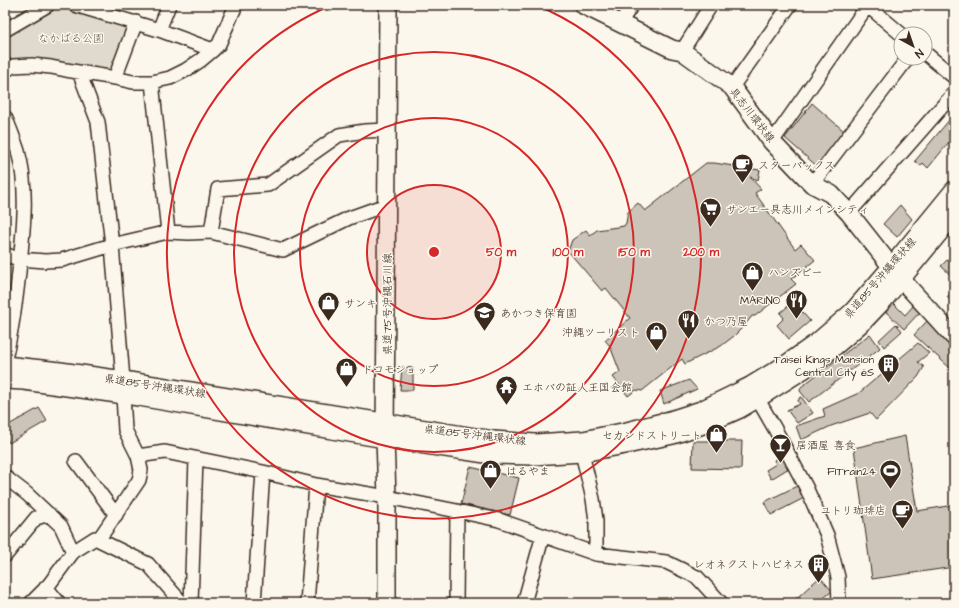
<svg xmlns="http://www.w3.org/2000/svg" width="959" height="608" font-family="'Architects Daughter','Klee One',sans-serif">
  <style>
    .green { fill: #dfd9ce; stroke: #8d8276 }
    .building { fill: #ccc4b9; stroke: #3b2a1e }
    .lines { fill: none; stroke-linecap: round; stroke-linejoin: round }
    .minor-casing { stroke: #3b2a1e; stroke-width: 16 }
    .major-casing { stroke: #3b2a1e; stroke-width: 20 }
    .minor { stroke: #fbf7ec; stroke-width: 13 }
    .major { stroke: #fbf7ec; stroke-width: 17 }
    .ring { fill: none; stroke: #d62828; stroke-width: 2 }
    .labels { text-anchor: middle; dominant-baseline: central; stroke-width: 3; stroke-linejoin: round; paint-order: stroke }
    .park-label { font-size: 11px; fill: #64564a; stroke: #fbf7ec }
    .street-label { font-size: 11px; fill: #3b2a1e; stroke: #fbf7ec }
    .poi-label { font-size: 11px; fill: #3b2a1e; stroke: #fbf7ec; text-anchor: start }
    .centre { fill: #d62828; stroke: #fbf7ec; stroke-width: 2 }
    .ring-label { font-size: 12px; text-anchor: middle; font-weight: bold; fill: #d62828; stroke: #fbf7ec; stroke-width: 3; stroke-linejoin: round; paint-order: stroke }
  </style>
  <rect width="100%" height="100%" fill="#fbf7ec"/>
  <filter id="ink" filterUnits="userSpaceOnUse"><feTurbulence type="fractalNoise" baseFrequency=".025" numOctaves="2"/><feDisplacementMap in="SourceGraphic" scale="8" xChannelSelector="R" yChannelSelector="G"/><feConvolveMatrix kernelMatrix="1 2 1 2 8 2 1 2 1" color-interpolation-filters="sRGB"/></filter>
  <g filter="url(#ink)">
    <path class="green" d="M48,5H75L136,22L115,78L13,66L5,49V30Z
      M764,5H790L781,17Z"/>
    <path class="building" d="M812,103L844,131L819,168L785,138Z
      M950,119L954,122V124L952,127L954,128V136L928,168L923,163L921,166L915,161Z
      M706,163H714L760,170L758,180L750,177L761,189L755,193L795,249L801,244L815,260L791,279L796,284L755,316H752L745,325L734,336L721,346L685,364L682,359L642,391L636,390L628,396L613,377L620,372L610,346L605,340L630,318L606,288L602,291L568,251L572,240L586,230L590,235L597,230L624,226L626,223L628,212L638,203L645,211Z
      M900,205L912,219L897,237L883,224Z
      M954,253V278L941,266Z
      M954,290V303L947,297Z
      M793,302L810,321L789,339L777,325L784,318L780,313Z
      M893,303L905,315L914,305L921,311L904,329L885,311Z
      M927,321L954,347V366L951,369L914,335Z
      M896,324L902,331L884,347L879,340Z
      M870,334L880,348L809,402L800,391L801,387Z
      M918,343L929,353L918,362L924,367L918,377L876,420L870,413L831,426L801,440L796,426L825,416L823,409L859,393Z
      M402,367L413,368V390H400Z
      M689,380L697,389L664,404L660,391Z
      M800,397L802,398L813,413L797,423L787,410L800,404L798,401Z
      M39,408L47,421L9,443L5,436V427Z
      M905,436L917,511L954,505V567L872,579L854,448Z
      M693,441H742L741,469L692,468Z
      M782,456L789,468L771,479L766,470L776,464L774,460Z
      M470,467L519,478L510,515L461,504Z
      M799,485L806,497L771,515L764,502Z
      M820,577L832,591L818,603H791Z
      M908,598L915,603H904Z"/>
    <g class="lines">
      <defs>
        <path id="minor" d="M75,5L159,30L169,5
          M867,5L901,34
          M620,23L632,5
          M5,30L48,5
          M159,30L213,50
          M682,51L711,5
          M925,53L954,77
          M5,71L13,66L32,65L51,67L66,70L115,78L133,82H152L170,78L186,70L201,60L213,50L219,44L236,5
          M79,72L98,122L112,245L123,380
          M115,78L136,22
          M152,82L168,232
          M732,87L790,5
          M5,117C10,128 14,139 18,151C29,191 23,232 19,272C16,301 12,330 5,359
          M772,142L868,5
          M812,184L908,58
          M849,213L954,93
          M211,232L218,189L268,185L339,135L365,131L388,130
          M5,254L12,257L20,259L45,261L62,260L112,245L168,232L189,233L211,232L283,250L349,218L377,208L387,206
          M753,391L775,429L806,487L827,535L838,577L839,603
          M582,453L593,499L596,520V554
          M138,456L165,452L263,472L316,485L387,497L457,511L499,520L596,554L666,562L697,577L721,603
          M76,461L116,515
          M5,477L27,494L61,526L73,552
          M99,539L139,480L141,470L138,456L125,430L123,395
          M5,556L36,518L49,514
          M46,587L59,603
          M31,603L48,586L73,552L95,538L148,564L182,603
          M191,603L196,459
          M254,603L263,472
          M307,603L316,485
          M456,603L457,511
          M524,603L543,535"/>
        <path id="major" d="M583,5L672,49L682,51L732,87L772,142L812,184L831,194L849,213L901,279L954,337
          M5,365L60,371L123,380L494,440L535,443L583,440L627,431L670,420L701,410L732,395L750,386L788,363L816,343L852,312L891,267L954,190
          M5,380L24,381L139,397L385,439L492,455L532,456L582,453L631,444L673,435L706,424L740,409L757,399L803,370L827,353L846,337L865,320L884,300L954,215
          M387,603V497L385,439L388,5"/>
      </defs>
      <use href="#minor" class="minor-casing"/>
      <use href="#major" class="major-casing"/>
      <use href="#minor" class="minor"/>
      <use href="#major" class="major"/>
    </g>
  </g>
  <circle cx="434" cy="252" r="67" fill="#d62828" fill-opacity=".12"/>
  <g class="ring">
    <circle cx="434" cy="252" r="67"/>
    <circle cx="434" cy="252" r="134"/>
    <circle cx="434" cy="252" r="200"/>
    <path d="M536 5A267 267 0 1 1 332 5"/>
  </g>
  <defs>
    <symbol id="cafe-pin" viewBox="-11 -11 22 30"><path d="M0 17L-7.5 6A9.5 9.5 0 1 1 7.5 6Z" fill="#3b2a1e" stroke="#fbf7ec"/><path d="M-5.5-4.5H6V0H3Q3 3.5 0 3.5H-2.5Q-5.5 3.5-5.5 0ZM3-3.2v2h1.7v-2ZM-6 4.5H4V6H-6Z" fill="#fff"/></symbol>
    <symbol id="supermarket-pin" viewBox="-11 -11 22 30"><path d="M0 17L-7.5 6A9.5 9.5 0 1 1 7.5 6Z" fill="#3b2a1e" stroke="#fbf7ec"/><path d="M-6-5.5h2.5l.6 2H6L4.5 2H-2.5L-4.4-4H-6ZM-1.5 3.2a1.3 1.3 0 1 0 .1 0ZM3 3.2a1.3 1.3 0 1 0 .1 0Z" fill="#fff"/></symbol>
    <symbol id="shop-pin" viewBox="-11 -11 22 30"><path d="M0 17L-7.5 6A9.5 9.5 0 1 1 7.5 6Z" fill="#3b2a1e" stroke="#fbf7ec"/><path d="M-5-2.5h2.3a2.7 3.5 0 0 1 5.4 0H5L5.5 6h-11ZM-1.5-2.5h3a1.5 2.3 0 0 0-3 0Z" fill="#fff"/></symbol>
    <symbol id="restaurant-pin" viewBox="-11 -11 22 30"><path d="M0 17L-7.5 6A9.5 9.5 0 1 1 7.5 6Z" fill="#3b2a1e" stroke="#fbf7ec"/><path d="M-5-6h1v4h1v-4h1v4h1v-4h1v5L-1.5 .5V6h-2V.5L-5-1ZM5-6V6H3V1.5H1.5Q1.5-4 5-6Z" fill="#fff"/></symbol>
    <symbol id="school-pin" viewBox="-11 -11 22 30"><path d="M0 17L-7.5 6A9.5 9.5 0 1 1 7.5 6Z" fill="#3b2a1e" stroke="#fbf7ec"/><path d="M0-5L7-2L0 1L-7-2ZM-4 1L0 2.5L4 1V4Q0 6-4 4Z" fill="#fff"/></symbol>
    <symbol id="building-pin" viewBox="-11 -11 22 30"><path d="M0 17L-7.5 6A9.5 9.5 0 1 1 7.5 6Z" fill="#3b2a1e" stroke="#fbf7ec"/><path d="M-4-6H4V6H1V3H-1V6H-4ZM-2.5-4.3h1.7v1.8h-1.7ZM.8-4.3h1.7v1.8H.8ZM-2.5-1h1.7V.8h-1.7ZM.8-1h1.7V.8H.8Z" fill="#fff"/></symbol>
    <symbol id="temple-pin" viewBox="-11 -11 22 30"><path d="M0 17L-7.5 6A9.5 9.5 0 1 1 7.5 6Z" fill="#3b2a1e" stroke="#fbf7ec"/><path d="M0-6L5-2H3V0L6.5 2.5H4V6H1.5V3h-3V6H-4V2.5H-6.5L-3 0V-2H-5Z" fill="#fff"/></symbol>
    <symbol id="bar-pin" viewBox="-11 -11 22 30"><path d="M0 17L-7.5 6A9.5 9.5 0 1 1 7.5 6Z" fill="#3b2a1e" stroke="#fbf7ec"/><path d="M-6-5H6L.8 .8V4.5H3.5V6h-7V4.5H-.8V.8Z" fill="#fff"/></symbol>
    <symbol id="stadium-pin" viewBox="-11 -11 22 30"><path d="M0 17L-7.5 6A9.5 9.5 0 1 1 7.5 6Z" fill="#3b2a1e" stroke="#fbf7ec"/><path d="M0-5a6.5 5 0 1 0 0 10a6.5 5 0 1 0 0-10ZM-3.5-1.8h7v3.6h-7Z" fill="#fff"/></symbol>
  </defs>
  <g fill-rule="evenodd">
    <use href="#cafe-pin" x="730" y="152" width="25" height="34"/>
    <use href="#supermarket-pin" x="698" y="196" width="25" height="34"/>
    <use href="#shop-pin" x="740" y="260" width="25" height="34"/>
    <use href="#restaurant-pin" x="784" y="288" width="25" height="34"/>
    <use href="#shop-pin" x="316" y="290" width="25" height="34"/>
    <use href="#school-pin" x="472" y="300" width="25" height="34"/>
    <use href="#restaurant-pin" x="676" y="308" width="25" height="34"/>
    <use href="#shop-pin" x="644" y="320" width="25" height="34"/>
    <use href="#building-pin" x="876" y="352" width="25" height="34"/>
    <use href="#shop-pin" x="334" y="356" width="25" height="34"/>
    <use href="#temple-pin" x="494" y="374" width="25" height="34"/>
    <use href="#shop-pin" x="704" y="422" width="25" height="34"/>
    <use href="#bar-pin" x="768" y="432" width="25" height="34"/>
    <use href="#shop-pin" x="478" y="458" width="25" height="34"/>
    <use href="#stadium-pin" x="878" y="458" width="25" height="34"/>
    <use href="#cafe-pin" x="890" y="498" width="25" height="34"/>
    <use href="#building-pin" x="806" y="552" width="25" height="34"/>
  </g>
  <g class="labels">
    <g class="park-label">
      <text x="71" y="38">なかばる公園</text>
    </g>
    <g class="street-label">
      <text transform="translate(752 115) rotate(52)">具志川環状線</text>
      <text transform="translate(880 278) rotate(-49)">県道85号沖縄環状線</text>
      <text transform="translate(387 304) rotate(-90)">県道75号沖縄石川線</text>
      <text transform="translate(155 386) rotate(9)">県道85号沖縄環状線</text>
      <text transform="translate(475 435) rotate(7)">県道85号沖縄環状線</text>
    </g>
    <g class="poi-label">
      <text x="758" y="165">スターバックス</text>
      <text x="726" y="209">サンエー具志川メインシティ</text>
      <text x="768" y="272">ハンズビー</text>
      <text x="780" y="300" text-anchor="end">MARINO</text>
      <text x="344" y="303">サンキ</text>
      <text x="500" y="313">あかつき保育園</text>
      <text x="704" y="321">かつ乃屋</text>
      <text x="640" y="332" text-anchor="end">沖縄ツーリスト</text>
      <text x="874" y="359" text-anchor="end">Taisei Kings Mansion<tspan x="874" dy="13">Central City ëS</tspan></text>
      <text x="362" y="369">ドコモショップ</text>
      <text x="522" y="387">エホバの証人王国会館</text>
      <text x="702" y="435" text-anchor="end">セカンドストリート</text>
      <text x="796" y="445">居酒屋 喜食</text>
      <text x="506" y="471">はるやま</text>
      <text x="876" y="471" text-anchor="end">FITrain24</text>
      <text x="886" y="510" text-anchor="end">ユトリ珈琲店</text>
      <text x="804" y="564" text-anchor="end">レオネクストハピネス</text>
    </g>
  </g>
  <circle cx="434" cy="252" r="6" class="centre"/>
  <g class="ring-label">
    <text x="501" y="256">50 m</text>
    <text x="568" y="256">100 m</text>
    <text x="634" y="256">150 m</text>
    <text x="701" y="256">200 m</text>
  </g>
  <rect width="959" height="608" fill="none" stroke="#fbf7ec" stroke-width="20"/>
  <rect x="10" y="10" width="939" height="588" fill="none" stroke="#3b2a1e" stroke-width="1.5" filter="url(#ink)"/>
  <g transform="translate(913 46) rotate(140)"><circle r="19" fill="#fbf7ec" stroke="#aea59a"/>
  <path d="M0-3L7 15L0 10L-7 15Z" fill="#3b2a1e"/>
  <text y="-6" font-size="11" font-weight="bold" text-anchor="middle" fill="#3b2a1e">N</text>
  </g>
</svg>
